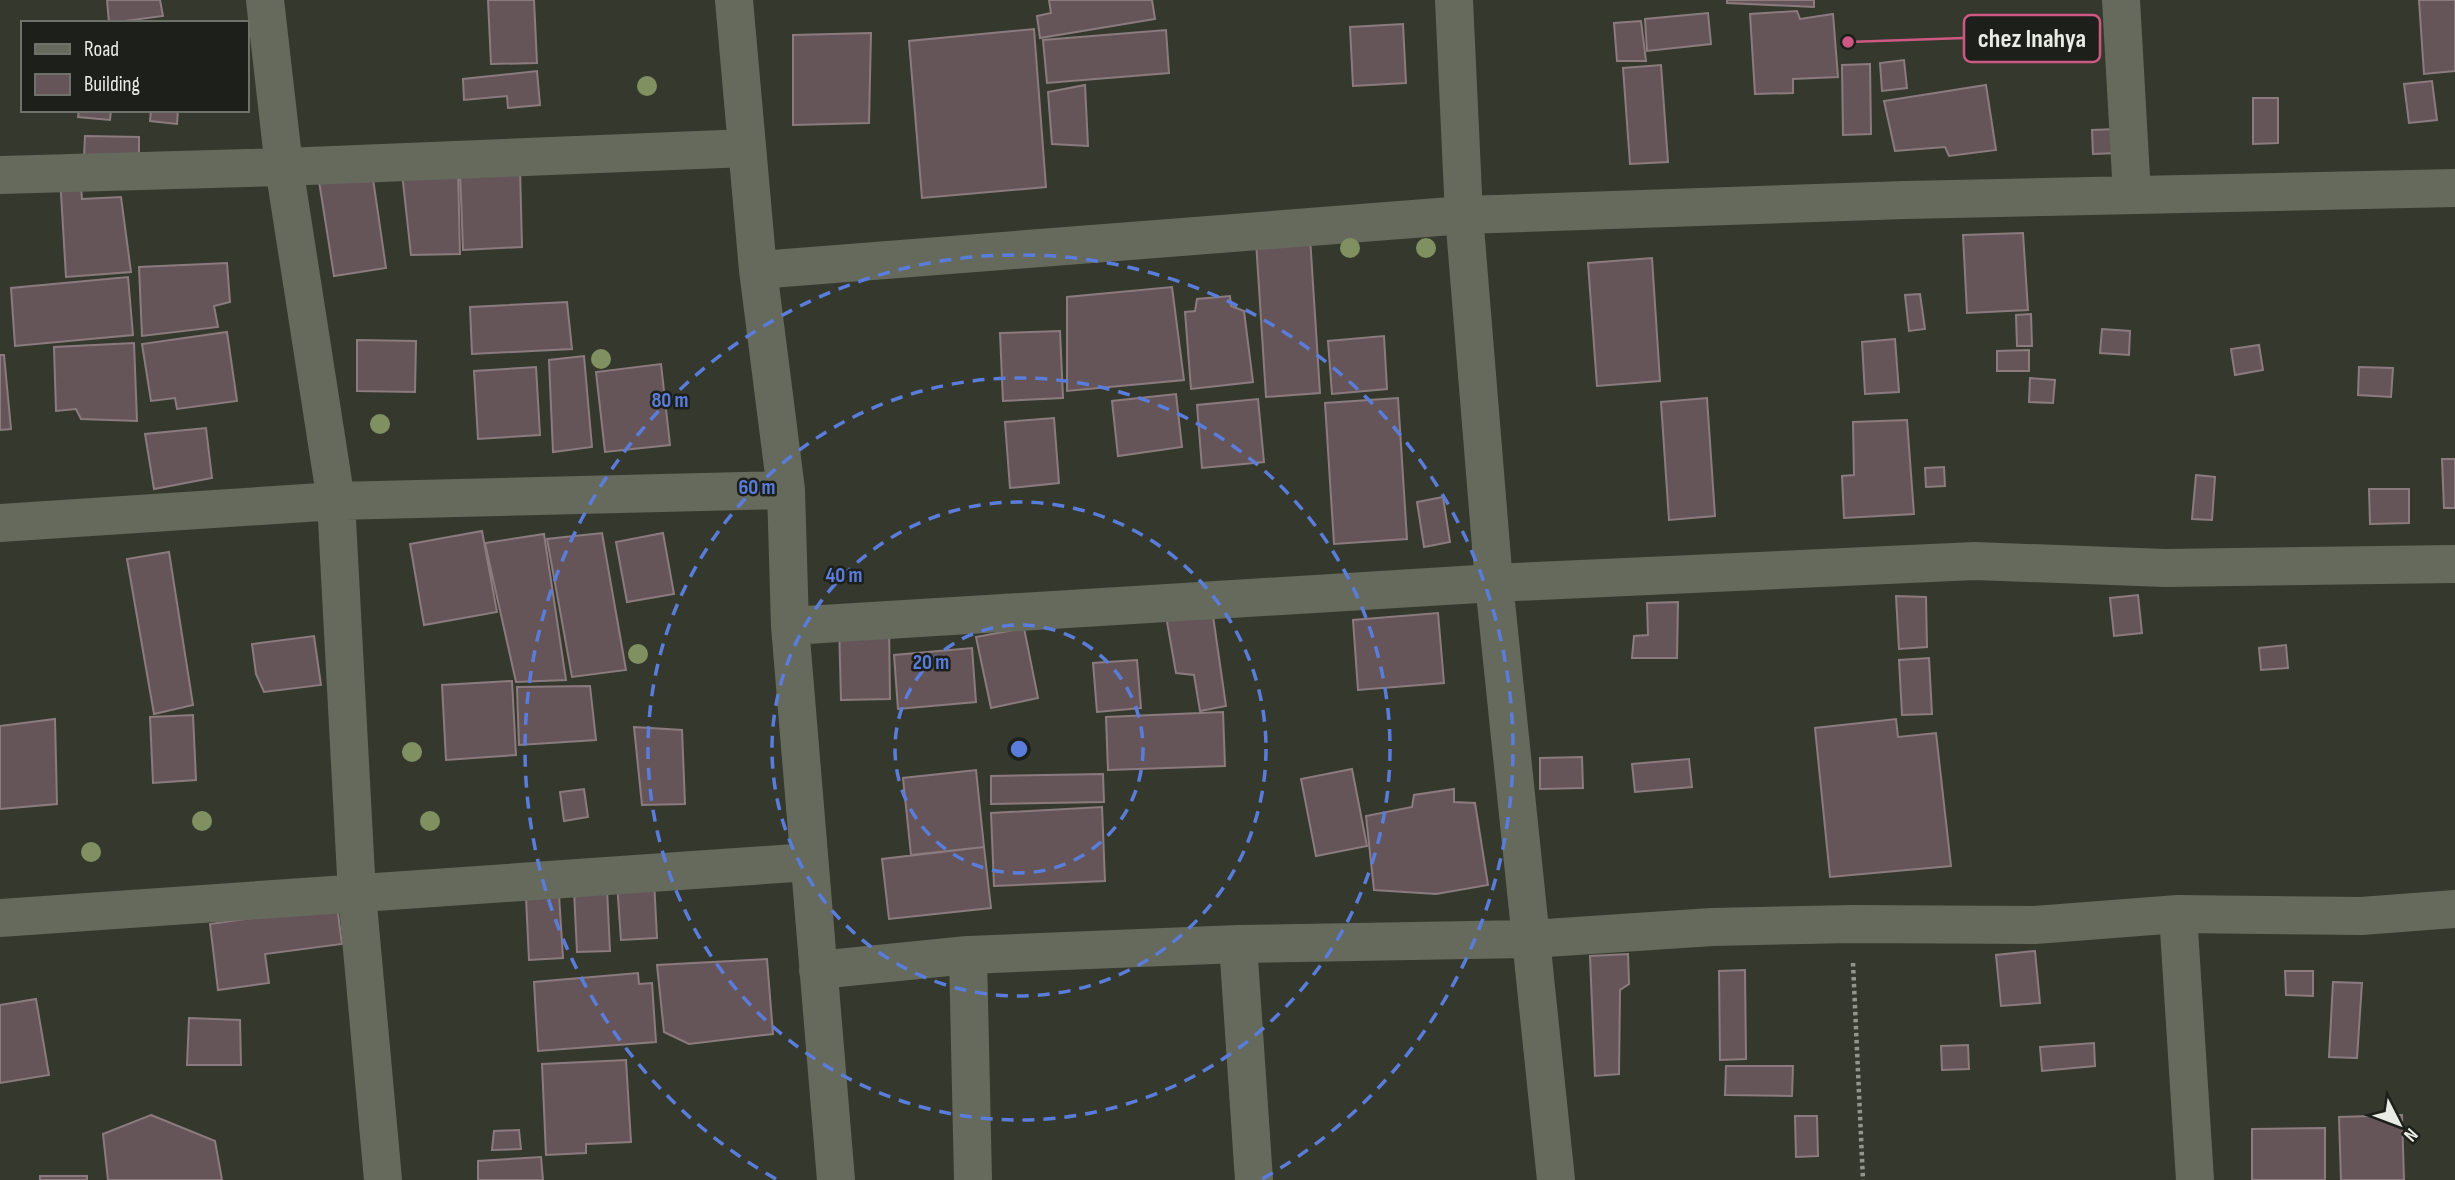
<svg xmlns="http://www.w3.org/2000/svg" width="2455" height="1180" font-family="'Sofia Sans Condensed',sans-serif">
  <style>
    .building { fill: #655559; stroke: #8b7b7e; stroke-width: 2 }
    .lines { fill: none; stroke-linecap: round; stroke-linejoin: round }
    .path { stroke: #92968c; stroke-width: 4.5; stroke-dasharray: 3.5 3.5; stroke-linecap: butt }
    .minor { stroke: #656a5d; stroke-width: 38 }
    .tree { fill: #809060 }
    .ring { fill: none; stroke: #5a7ddc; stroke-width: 3.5; stroke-dasharray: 12 9 }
    .centre { fill: #5a7ddc; stroke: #1d1f1a; stroke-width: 3.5 }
    .ring-label { font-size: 21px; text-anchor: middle; font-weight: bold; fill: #5a7ddc; stroke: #1d1f1a; stroke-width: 5; stroke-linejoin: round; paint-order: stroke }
    .leader { fill: none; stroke: #ce5884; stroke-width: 2.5 }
    .callout-dot { fill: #ce5884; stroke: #1d1f1a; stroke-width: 2.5 }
    .callout { fill: #1d1f1a; stroke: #ce5884; stroke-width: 2.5 }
    .callout-label { font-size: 26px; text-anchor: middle; font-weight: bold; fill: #e9ece4 }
  </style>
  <rect width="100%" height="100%" fill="#35392d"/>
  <path class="building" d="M107,0H160L163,16L109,23Z
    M488,0H534L537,63L491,64Z
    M1049,0H1152L1155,19L1040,38L1037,16L1051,13Z
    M1727,0H1814V7L1727,3Z
    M2419,0H2455V71L2424,74Z
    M1797,11L1800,19L1833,14L1838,77L1793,79V93L1755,94L1750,14Z
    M1708,13L1711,44L1647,51L1645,19Z
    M1641,21L1646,61H1617L1614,23Z
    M1403,24L1406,83L1353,86L1350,27Z
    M1034,29L1046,187L922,198L909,41Z
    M1166,30L1169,73L1047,83L1043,40Z
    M871,33L869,123L793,125V35Z
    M1904,60L1907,88L1882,91L1880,63Z
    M1870,64L1871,134L1843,135L1842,65Z
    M1661,65L1668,162L1630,164L1623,68Z
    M537,71L540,105L508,108L507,96L464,100L463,79Z
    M2432,81L2437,120L2409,123L2404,84Z
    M1085,85L1088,146L1052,144L1048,92Z
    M1986,85L1996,150L1949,156L1945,147L1895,151L1884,101Z
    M2253,98H2278V143L2253,144Z
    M79,110H111L110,120L78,117Z
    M151,110H178L177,124L150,121Z
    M2117,129L2118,153L2093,154L2092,130Z
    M85,136L139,137V159L84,158Z
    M520,168L522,247L463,250L460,171Z
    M458,169L460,254L411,255L402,173Z
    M372,172L386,268L334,276L319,181Z
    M60,177L81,187L82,199L121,197L131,272L66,277Z
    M2023,233L2028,310L1967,313L1963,235Z
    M1310,237L1320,393L1266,397L1256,241Z
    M1652,258L1660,381L1597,386L1588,263Z
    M227,263L230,302L214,306L218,327L142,336L139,267Z
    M128,277L133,335L15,346L11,288Z
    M1172,287L1184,380L1067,391V297Z
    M1920,294L1925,329L1909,331L1905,295Z
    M1230,296L1231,306L1244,311L1253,382L1191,389L1185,312L1195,311L1197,299Z
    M567,302L572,349L472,354L470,307Z
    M2031,314L2032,346H2017L2016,315Z
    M2102,329L2130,331L2129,355L2100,353Z
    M1060,331L1063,398L1003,401L1000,333Z
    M227,332L237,401L177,409L175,398L151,401L142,344Z
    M1384,336L1387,389L1332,394L1328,341Z
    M1895,339L1899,392L1865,394L1862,342Z
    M357,340L416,341L415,392L357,391Z
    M134,343L137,421L81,419L76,409L56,411L54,347Z
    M2259,345L2263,370L2235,375L2231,349Z
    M2029,350V371H1997V351Z
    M0,355H4L11,429L0,430Z
    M584,356L592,447L553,452L549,360Z
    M661,364L670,445L605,452L596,372Z
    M536,367L540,435L478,439L474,371Z
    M2359,367L2393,368L2391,397L2358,395Z
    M2030,378L2055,380L2053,403L2029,402Z
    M1176,394L1182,447L1118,456L1112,401Z
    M1398,398L1407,539L1334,544L1325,403Z
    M1707,398L1715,516L1669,520L1661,402Z
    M1258,399L1264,462L1202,468L1197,405Z
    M1054,418L1059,483L1010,488L1005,422Z
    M1907,420L1914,514L1844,518L1842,476L1854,475L1853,422Z
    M206,428L212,478L154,489L145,434Z
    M2442,459H2455V508H2444Z
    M1944,467L1945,486L1926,487L1925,468Z
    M2196,475L2215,477L2212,520L2192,519Z
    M2369,489H2409V523L2370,524Z
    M1443,497L1450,542L1424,547L1417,502Z
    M482,531L497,612L424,625L410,544Z
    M602,533L626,670L572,677L547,539Z
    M663,533L674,594L627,602L616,542Z
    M544,534L566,680L516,682L485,543Z
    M169,552L193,705L154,714L127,559Z
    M2138,595L2142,633L2114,636L2110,598Z
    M1896,596L1926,597L1927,647L1899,649Z
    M1678,602L1677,658H1632L1634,636L1648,635L1647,603Z
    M1212,609L1226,706L1200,711L1194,675L1176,673L1166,616Z
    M1438,613L1444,683L1358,690L1353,620Z
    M889,622L890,699L841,700L839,624Z
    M1024,628L1038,698L991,708L976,637Z
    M314,636L321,685L264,692L256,674L252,644Z
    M2286,645L2288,668L2261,670L2259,648Z
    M972,648L976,702L898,709L894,655Z
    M1929,658L1932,714L1902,715L1899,660Z
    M1137,660L1141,708L1097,712L1093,663Z
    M512,681L516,755L446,760L442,685Z
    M590,686L596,740L519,745L517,687Z
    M1223,712L1225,766L1108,770L1106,717Z
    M193,715L196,780L153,783L150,717Z
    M55,719L57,804L0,809V726Z
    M1896,719L1898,737L1936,733L1951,866L1830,877L1815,728Z
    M634,727L682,730L685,804L642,805Z
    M1582,757L1583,788L1540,789V758Z
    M1689,759L1692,787L1635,792L1632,764Z
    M1352,769L1367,846L1316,856L1301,779Z
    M976,770L984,847L911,855L903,778Z
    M1103,774L1104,802L991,804V776Z
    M584,789L588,817L564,821L560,792Z
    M1454,789V802L1475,803L1488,885L1436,894L1374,890L1366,816L1412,807L1414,795Z
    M1102,807L1105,881L994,886L991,813Z
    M984,847L991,908L889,919L882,859Z
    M654,880L657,938L621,940L617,883Z
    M607,889L610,951L577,952L574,890Z
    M559,895L563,958L529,960L526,897Z
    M337,906L342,944L265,954L269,983L218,990L210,924Z
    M2035,951L2040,1003L2001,1006L1996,955Z
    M1628,954L1629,984L1620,990L1619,1074L1595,1076L1590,956Z
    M767,959L773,1034L689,1044L664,1032L657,965Z
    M1745,970L1746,1059L1720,1060L1719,971Z
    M2285,971H2313V996L2286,995Z
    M638,973L639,984L652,983L656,1042L538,1051L534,982Z
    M2333,982L2362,983L2357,1058L2329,1057Z
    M36,999L49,1075L0,1083V1005Z
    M189,1018L240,1020L241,1065H187Z
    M2094,1043L2095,1066L2042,1071L2040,1047Z
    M1968,1045L1969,1069L1942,1070L1941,1046Z
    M626,1060L631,1142L586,1144V1153L546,1155L542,1064Z
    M1726,1066H1793L1792,1096L1725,1095Z
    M151,1115L215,1141L222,1180H108L103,1134Z
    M2402,1115L2404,1180H2341L2339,1117Z
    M1795,1116H1817L1818,1156L1796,1157Z
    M2325,1128V1180H2252V1129Z
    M519,1130L521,1149L492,1150L494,1131Z
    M541,1157L543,1180H478V1161Z
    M40,1176H87V1180H40Z"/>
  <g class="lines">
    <path class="path" d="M1853,963L1863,1180"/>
    <path class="minor" d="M265,0L284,167L336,501L357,894L383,1180
      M734,0L758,270L786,490L790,626L836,1180
      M1454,0L1464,215L1494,583L1556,1180
      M2121,0L2132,195
      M0,175L284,167L747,148
      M758,270L1464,215L1905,200L2455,188
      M0,523L336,501L786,490
      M790,626L1494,583L1975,561L2165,568L2455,564
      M2178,914L2195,1180
      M0,918L809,862
      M1238,944L1254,1180
      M968,955L973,1180
      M818,970L968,955L1238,944L1531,939L1712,927L1852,924L2035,925L2178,914L2361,916L2455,909"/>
  </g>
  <g class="tree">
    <circle cx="647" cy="86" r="10"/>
    <circle cx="1350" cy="248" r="10"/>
    <circle cx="1426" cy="248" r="10"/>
    <circle cx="601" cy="359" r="10"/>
    <circle cx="380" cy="424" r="10"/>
    <circle cx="638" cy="654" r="10"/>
    <circle cx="412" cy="752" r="10"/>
    <circle cx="202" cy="821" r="10"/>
    <circle cx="430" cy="821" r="10"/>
    <circle cx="91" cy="852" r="10"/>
  </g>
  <g class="ring">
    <circle cx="1019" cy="749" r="124"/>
    <circle cx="1019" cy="749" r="247"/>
    <circle cx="1019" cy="749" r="371"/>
    <path d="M776 1179A494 494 0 1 1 1262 1179"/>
  </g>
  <circle cx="1019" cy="749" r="10" class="centre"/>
  <g class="ring-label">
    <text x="670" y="407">80 m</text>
    <text x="757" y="494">60 m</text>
    <text x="844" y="582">40 m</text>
    <text x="931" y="669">20 m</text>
  </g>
  <path class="leader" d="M1848 42L1964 38"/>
  <circle class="callout-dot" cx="1848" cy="42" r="7"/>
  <rect class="callout" x="1964" y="15" width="136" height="47" rx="7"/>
  <g class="callout-label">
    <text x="2032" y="47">chez Inahya</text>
  </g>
  <rect x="21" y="21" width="228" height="91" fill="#1d1f1a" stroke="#6f716b" stroke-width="2"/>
  <rect x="35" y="44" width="35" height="10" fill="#656a5d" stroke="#6f716b" stroke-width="2"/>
  <text x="84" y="56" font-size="21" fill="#e9ece4">Road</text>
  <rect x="35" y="74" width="35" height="21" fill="#655559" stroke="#6f716b" stroke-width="2"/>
  <text x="84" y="91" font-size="21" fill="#e9ece4">Building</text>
  <g transform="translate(2399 1124) rotate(132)" stroke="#1d1f1a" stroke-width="5" paint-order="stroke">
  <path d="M0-5L12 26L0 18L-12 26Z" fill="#e9ece4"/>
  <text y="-10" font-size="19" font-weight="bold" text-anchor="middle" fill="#e9ece4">N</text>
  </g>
</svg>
